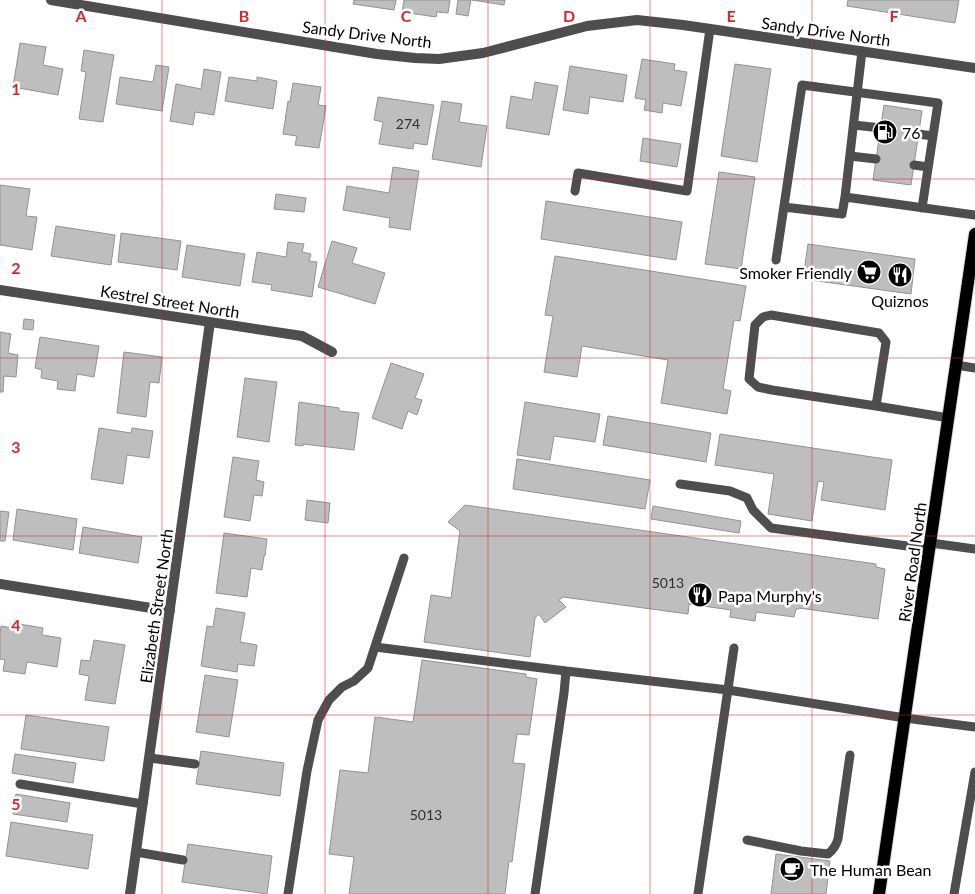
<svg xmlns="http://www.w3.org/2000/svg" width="975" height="894" font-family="Lato,sans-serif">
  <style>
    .building { fill: #bebebe; stroke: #929292 }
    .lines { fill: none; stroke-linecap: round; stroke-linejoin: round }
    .primary-casing { stroke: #dbdbdb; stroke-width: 14 }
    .service { stroke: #4e4e4e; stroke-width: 9 }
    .minor { stroke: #4e4e4e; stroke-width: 10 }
    .primary { stroke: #000; stroke-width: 12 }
    .grid { fill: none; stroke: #d62828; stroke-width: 1; stroke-opacity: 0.55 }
    .labels { text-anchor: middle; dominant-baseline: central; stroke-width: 5; stroke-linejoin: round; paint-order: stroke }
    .number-label { font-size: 14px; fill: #303030 }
    .street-label { font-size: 16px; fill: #000; stroke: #fff }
    .poi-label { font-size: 16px; fill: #000; stroke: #fff; text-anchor: start }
    .grid-label { font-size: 16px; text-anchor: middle; font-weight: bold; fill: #d62828; stroke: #fff; stroke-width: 5; stroke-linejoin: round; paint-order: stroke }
  </style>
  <rect width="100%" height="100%" fill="#fff"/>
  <path class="building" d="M354,0H396L394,10L353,4Z
    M404,0H450L448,13L437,12L436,17L402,12Z
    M458,0H471L468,16L456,14Z
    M472,0H505L504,5Z
    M848,0H959L955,23L847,6Z
    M20,43L46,47L43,65L63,69L58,95L13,87Z
    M84,50L114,55L103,122L79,119L86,72L81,71Z
    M642,59L675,64L674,70L687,72L681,106L663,103L662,113L644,110L646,100L635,98Z
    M735,64L771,69L757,162L721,156Z
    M156,65L169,67L162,111L116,104L120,77L153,82Z
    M570,66L627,75L623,102L590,97L588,114L563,110Z
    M204,69L221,72L214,115L195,112L193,125L170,121L176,84L201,89Z
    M229,77L257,81V77L277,81L273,109L225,101Z
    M535,82L558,86L549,135L506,128L511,96L532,100Z
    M293,83L321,87L318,105L326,106L319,148L295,145L297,136L283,134L288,101L290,102Z
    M378,97L434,105L427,145L414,143L413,149L379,144L383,122L374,120Z
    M442,101L462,104L459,122L487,126L481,167L432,159Z
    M884,105L922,111L911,185L873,180Z
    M643,138L681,144L677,167L640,161Z
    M393,167L419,171L410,230L389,227L390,218L343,210L347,186L389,193Z
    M719,172L755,177L741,269L705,264Z
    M0,185L30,189L26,216L37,217L32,250L0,245Z
    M276,194L306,198L304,212L274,209Z
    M546,201L682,222L676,260L541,239Z
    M56,226L115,235L111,265L51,256Z
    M121,233L181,241L177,270L118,262Z
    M332,241L357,248L352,263L385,273L375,304L318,287Z
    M288,242L304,244L302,252L311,254L309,261L317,262L312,297L271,290L272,285L252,282L257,252L286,257Z
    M808,244L915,259L911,294L803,279Z
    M187,245L245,254L240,286L182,277Z
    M555,256L746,286L740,321L734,320L723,389L731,391L727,414L661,403L668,360L582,346L577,377L544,372L553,316L545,315Z
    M24,319L34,320L33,330L23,329Z
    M0,332L11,334L8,353L18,355L16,377L4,376L3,392H0Z
    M40,337L99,346L94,377L77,374L75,391L57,389L58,381L41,378L42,370L35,368Z
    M124,352L162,357L159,383L150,382L146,417L117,413Z
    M391,363L424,374L415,398L422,400L417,415L408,411L402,429L372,418Z
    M245,378L277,382L269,442L237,437Z
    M299,402L339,408V411L359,413L354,450L303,444V446L295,445Z
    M525,402L600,414L595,442L554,436L550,460L517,455Z
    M608,416L711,433L706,462L603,445Z
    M99,428L131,433L132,428L153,431L149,458L127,455L123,484L91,479Z
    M720,434L892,460L885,510L821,500L824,482L818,481L812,521L768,514L774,474L715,465Z
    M233,457L259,461L256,480L264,482L262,496L254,495L250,521L224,517Z
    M517,459L650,480L645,509L513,489Z
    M307,500L330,503L328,523L305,520Z
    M465,505L876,564V567L885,569L878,619L799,608V609H796L794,617L756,612L755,621L730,617L731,610L689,604L688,614L563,597L559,600L566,607L545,623L539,614L535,618L530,657L424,642L431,595L451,598L460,531L448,522Z
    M653,506L741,521L739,533L651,519Z
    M17,509L77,519L73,550L13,540Z
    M0,511L9,512L5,541H0Z
    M83,527L142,537L138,563L79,553Z
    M224,533L267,539L265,556H264L262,570L251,568L247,597L216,593Z
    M216,608L245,613L240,642L257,645L254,666L238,664L237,672L201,666L207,626L213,627Z
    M19,624L43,628L42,635L61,638L57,667L27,662L25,674L3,671L5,660L0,659V635L1,626L18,629Z
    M94,640L125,645L115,704L85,700L89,676L79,674L81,660L90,661Z
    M422,660L526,674V677L537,679L529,735L517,734L513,763L525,764L512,862L509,861L505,894H349L354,857L329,854L340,770L368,773L375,717L413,722Z
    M205,675L238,680L229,737L196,732Z
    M26,715L109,727L104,761L21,749Z
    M201,751L284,763L280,796L196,784Z
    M15,754L76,763L73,783L12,773Z
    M16,794L70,803L67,822L13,814Z
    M11,822L93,835L88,869L6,856Z
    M188,844L272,856L267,894L182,882Z
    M776,854L830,861L826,894H771Z"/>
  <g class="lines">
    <defs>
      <path id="primary" d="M879,894L975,234"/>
    </defs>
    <use href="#primary" class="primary-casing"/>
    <path class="service" d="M862,51L845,197L975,215
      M854,125L881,128
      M918,134L933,136
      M850,156L876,159
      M914,165L928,167
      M575,191L578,173L687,191L710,29
      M784,207L842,214L845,197
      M776,260L802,85L938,103L922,208
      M956,365L975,368
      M876,406L772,390L758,387L749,379L755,325L763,317L771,315L879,333L886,342L876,406L949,418
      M680,484L730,491L747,498L753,510L771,528L930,549
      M931,543L975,549
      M375,647L566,671
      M150,758L195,764
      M20,784L143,804
      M747,840L801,851L828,854C833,850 836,846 838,839L850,755
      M136,852L183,860
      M288,894L307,771L318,720L329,700L342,687L354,681L368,668L404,558
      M535,894L564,693L566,671L728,690L905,718L975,727
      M698,894L734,648
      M954,894L975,772"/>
    <path class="minor" d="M51,0L377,54L415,58L439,59L483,53L587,26L637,20L683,25L975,68
      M0,290L302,336L332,352
      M0,584L170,611
      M130,894L210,322"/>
    <use href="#primary" class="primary"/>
  </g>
  <path class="grid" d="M162,0V894M325,0V894M488,0V894M650,0V894M812,0V894M0,179H975M0,358H975M0,536H975M0,715H975"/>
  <defs>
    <symbol id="fuel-disc" viewBox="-11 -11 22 22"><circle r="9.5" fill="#000" stroke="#fff"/><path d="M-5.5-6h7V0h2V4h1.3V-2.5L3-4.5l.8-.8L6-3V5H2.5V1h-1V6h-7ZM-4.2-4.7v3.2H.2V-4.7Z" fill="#fff"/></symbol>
    <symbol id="supermarket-disc" viewBox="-11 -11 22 22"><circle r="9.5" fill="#000" stroke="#fff"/><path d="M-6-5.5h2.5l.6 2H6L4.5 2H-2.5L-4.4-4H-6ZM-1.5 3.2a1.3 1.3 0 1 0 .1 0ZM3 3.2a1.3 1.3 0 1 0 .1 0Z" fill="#fff"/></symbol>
    <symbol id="restaurant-disc" viewBox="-11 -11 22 22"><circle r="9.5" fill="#000" stroke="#fff"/><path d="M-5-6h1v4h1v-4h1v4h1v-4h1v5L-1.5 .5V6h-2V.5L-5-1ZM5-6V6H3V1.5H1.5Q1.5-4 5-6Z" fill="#fff"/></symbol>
    <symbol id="cafe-disc" viewBox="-11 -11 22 22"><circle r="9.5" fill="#000" stroke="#fff"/><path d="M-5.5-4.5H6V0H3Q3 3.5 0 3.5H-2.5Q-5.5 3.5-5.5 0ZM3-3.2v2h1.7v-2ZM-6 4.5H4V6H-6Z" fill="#fff"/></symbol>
  </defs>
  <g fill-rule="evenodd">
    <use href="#fuel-disc" x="871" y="118" width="28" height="28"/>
    <use href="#supermarket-disc" x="855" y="258" width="28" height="28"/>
    <use href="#restaurant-disc" x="886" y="261" width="28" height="28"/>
    <use href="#restaurant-disc" x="686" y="581" width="28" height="28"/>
    <use href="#cafe-disc" x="778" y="855" width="28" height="28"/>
  </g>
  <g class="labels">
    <g class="number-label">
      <text x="408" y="123">274</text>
      <text x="668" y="582">5013</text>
      <text x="426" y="814">5013</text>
    </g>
    <g class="street-label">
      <text transform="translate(826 31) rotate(8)">Sandy Drive North</text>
      <text transform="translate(367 34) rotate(7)">Sandy Drive North</text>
      <text transform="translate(170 301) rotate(9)">Kestrel Street North</text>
      <text transform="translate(912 562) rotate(-82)">River Road North</text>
      <text transform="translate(156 606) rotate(-82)">Elizabeth Street North</text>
    </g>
    <g class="poi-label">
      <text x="902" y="132">76</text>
      <text x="852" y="272" text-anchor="end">Smoker Friendly</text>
      <text x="900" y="300" text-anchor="middle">Quiznos</text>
      <text x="718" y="595">Papa Murphy's</text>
      <text x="810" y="869">The Human Bean</text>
    </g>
  </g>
  <g class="grid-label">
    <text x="81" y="22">A</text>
    <text x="244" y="22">B</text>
    <text x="406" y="22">C</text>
    <text x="569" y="22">D</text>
    <text x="731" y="22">E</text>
    <text x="894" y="22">F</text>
    <text x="16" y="95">1</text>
    <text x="16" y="274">2</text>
    <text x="16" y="453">3</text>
    <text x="16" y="631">4</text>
    <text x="16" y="810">5</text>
  </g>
</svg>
